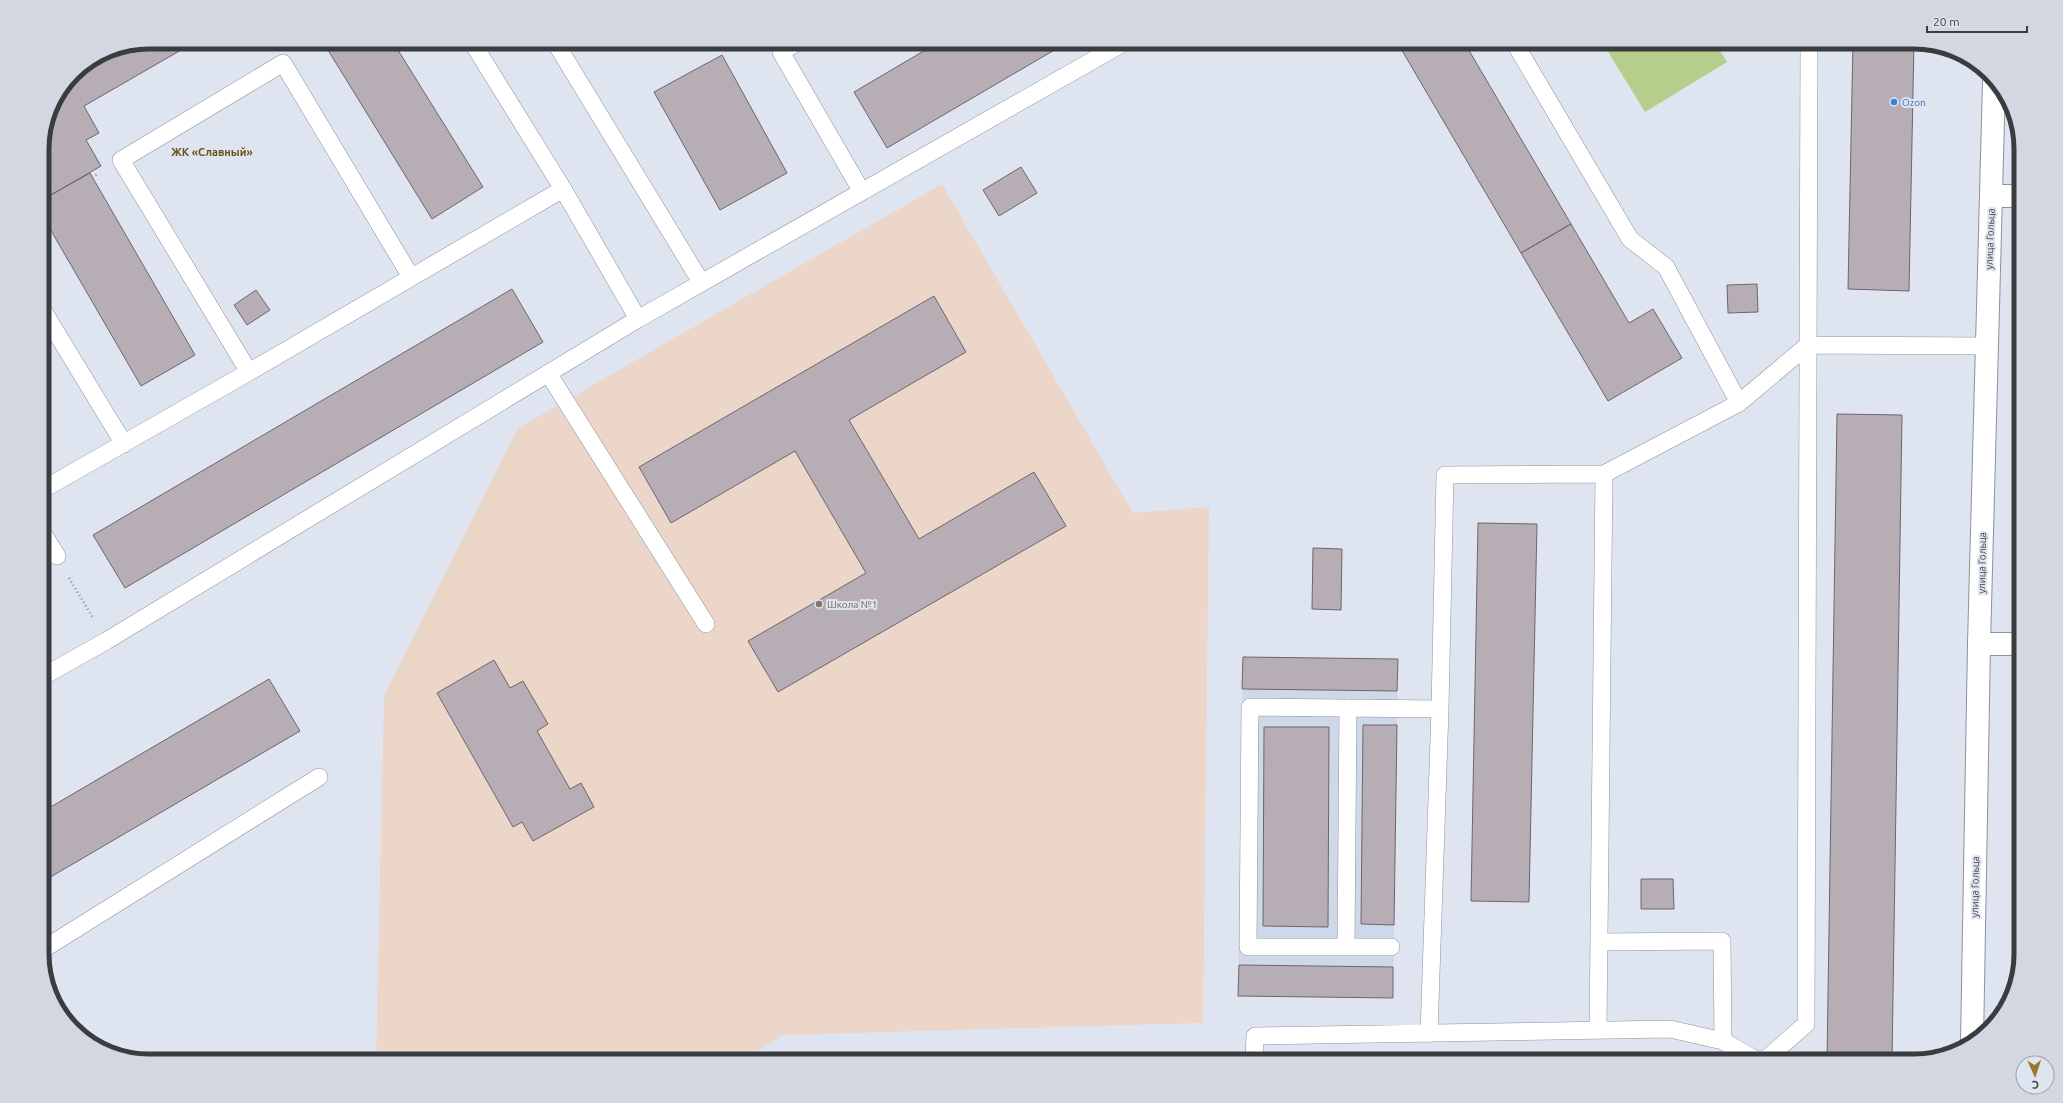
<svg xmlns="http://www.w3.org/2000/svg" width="2063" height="1103" font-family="Ubuntu,sans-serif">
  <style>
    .built { fill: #cfd8e9 }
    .education { fill: #ecd6c9 }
    .green { fill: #b5ce8c }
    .building { fill: #b7adb5; stroke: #6e656c }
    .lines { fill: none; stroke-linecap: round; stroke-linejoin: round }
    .lane-casing { stroke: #8c919b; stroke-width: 18 }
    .street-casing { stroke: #8c919b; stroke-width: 24 }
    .secondary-casing { stroke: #8c919b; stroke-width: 24 }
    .path { stroke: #868b92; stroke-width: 2.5; stroke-dasharray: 1 3; stroke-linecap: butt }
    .lane { stroke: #fff; stroke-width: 17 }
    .street { stroke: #fff; stroke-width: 22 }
    .secondary { stroke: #fff; stroke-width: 22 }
    .shop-dot { fill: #3f7fe0; stroke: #dfe5f0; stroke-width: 1.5 }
    .education-dot { fill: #8d6e63; stroke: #dfe5f0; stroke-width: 1.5 }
    .labels { text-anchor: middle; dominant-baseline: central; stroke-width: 4; stroke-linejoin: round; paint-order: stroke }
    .shop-label { font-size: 10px; fill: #366cbe; stroke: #dfe5f0; text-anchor: start }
    .street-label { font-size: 10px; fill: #393c40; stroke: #dfe5f0 }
    .education-label { font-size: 10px; fill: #785e54; stroke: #dfe5f0; text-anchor: start }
    .neighbourhood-label { font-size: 11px; font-weight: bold; fill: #675217; stroke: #dfe5f0 }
    .rim { fill: none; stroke: #393c40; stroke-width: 5 }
  </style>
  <rect width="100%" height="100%" fill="#dfe5f0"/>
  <path class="built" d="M1243,657L1398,659L1393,998L1238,996Z"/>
  <path class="education" d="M942,184L1133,513L1209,507L1203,1023L784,1035L740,1061H376L384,696L518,428Z"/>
  <path class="green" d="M682,42H703L688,51Z
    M1602,42H1715L1727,62L1645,112Z"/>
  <path class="building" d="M150,42H195L84,106L99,133L86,140L101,166L42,200V143L50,108L74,73L109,50Z
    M323,42H393L483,187L432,219Z
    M939,42H1068L887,148L854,92Z
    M1397,42H1464L1571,224L1521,253Z
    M1853,42H1914L1909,291L1848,289Z
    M722,55L787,173L720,210L654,92Z
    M1021,167L1037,193L999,216L983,190Z
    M90,173L195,355L141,386L42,215V200Z
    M1571,224L1629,323L1653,309L1682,358L1608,401L1521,253Z
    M1757,284L1758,312L1728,313L1727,285Z
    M512,289L543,342L125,588L93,535Z
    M256,290L270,310L247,325L234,305Z
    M934,296L966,352L849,420L919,539L1034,472L1066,526L778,692L748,641L866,573L795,451L671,523L639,467Z
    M1837,414L1902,415L1892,1061H1827Z
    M1478,523L1537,524L1529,902L1471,901Z
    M1313,548L1342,549L1341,610L1312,609Z
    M42,620L48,630L42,633Z
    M1243,657L1398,659L1397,691L1242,689Z
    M494,660L510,688L523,681L548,724L537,731L570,789L581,783L594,807L533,841L522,822L513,827L437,693Z
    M269,679L300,731L42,882V812Z
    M1363,725H1397L1394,925L1361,924Z
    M1264,727H1329L1328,927L1263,926Z
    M1641,879H1673L1674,909H1641Z
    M1239,965L1393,967V998L1238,996Z"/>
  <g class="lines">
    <defs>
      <path id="lane" d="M472,42L563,189L638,319
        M555,42L701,282
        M798,42L781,52L862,192
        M1514,42L1630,239L1666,267L1739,403
        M42,309L124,444
        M249,372L121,160L283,63L411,277
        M548,373L706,624
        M42,490L249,372L563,189
        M42,532L57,556
        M42,677L106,641L638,319L1125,42
        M1440,709L1445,475L1604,474
        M1599,942L1722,941L1723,1041
        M1346,947L1348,708
        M1391,947H1248L1250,707L1440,709L1429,1034
        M42,950L319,777
        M1598,1029L1604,474L1739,403L1808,345L1987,346
        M1254,1061L1255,1036L1670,1029L1723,1041L1758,1061
        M1764,1061L1806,1024L1809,42"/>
      <path id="street" d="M1991,196H2021
        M1979,644H2021"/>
      <path id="secondary" d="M1972,1043L1979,644L1994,82"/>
    </defs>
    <use href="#lane" class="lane-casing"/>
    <use href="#street" class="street-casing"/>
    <use href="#secondary" class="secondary-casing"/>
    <path class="path" d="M92,177L98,174
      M69,578L93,618"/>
    <use href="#lane" class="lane"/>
    <use href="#street" class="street"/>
    <use href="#secondary" class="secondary"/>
  </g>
  <circle class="shop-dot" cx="1894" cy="102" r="4"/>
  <circle class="education-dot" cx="819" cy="604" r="4"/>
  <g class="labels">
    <g class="shop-label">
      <text x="1902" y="102">Ozon</text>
    </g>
    <g class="street-label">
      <text transform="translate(1990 239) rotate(-88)">улица Гольца</text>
      <text transform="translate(1982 563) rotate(-89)">улица Гольца</text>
      <text transform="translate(1975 887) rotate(-89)">улица Гольца</text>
    </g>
    <g class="education-label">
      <text x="827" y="604">Школа №1</text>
    </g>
    <g class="neighbourhood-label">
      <text x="212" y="152">ЖК «Славный»</text>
    </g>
  </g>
  <path d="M0 0H2063V1103H0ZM149 49H1914A100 100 0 0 1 2014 149V954A100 100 0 0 1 1914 1054H149A100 100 0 0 1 49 954V149A100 100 0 0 1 149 49Z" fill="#d2d7e2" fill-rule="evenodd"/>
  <path class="rim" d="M149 49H1914A100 100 0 0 1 2014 149V954A100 100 0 0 1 1914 1054H149A100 100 0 0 1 49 954V149A100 100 0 0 1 149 49Z"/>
  <g transform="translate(2035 1075) rotate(177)"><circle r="19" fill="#dfe5f0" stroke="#9da1aa"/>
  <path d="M0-3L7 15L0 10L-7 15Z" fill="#9a7b25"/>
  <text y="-6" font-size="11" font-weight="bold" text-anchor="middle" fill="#393c40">С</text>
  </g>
  <path d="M1927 26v6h100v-6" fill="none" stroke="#393c40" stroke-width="2"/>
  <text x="1933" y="26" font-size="12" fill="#393c40" stroke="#dfe5f0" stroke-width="3" paint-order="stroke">20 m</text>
</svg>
